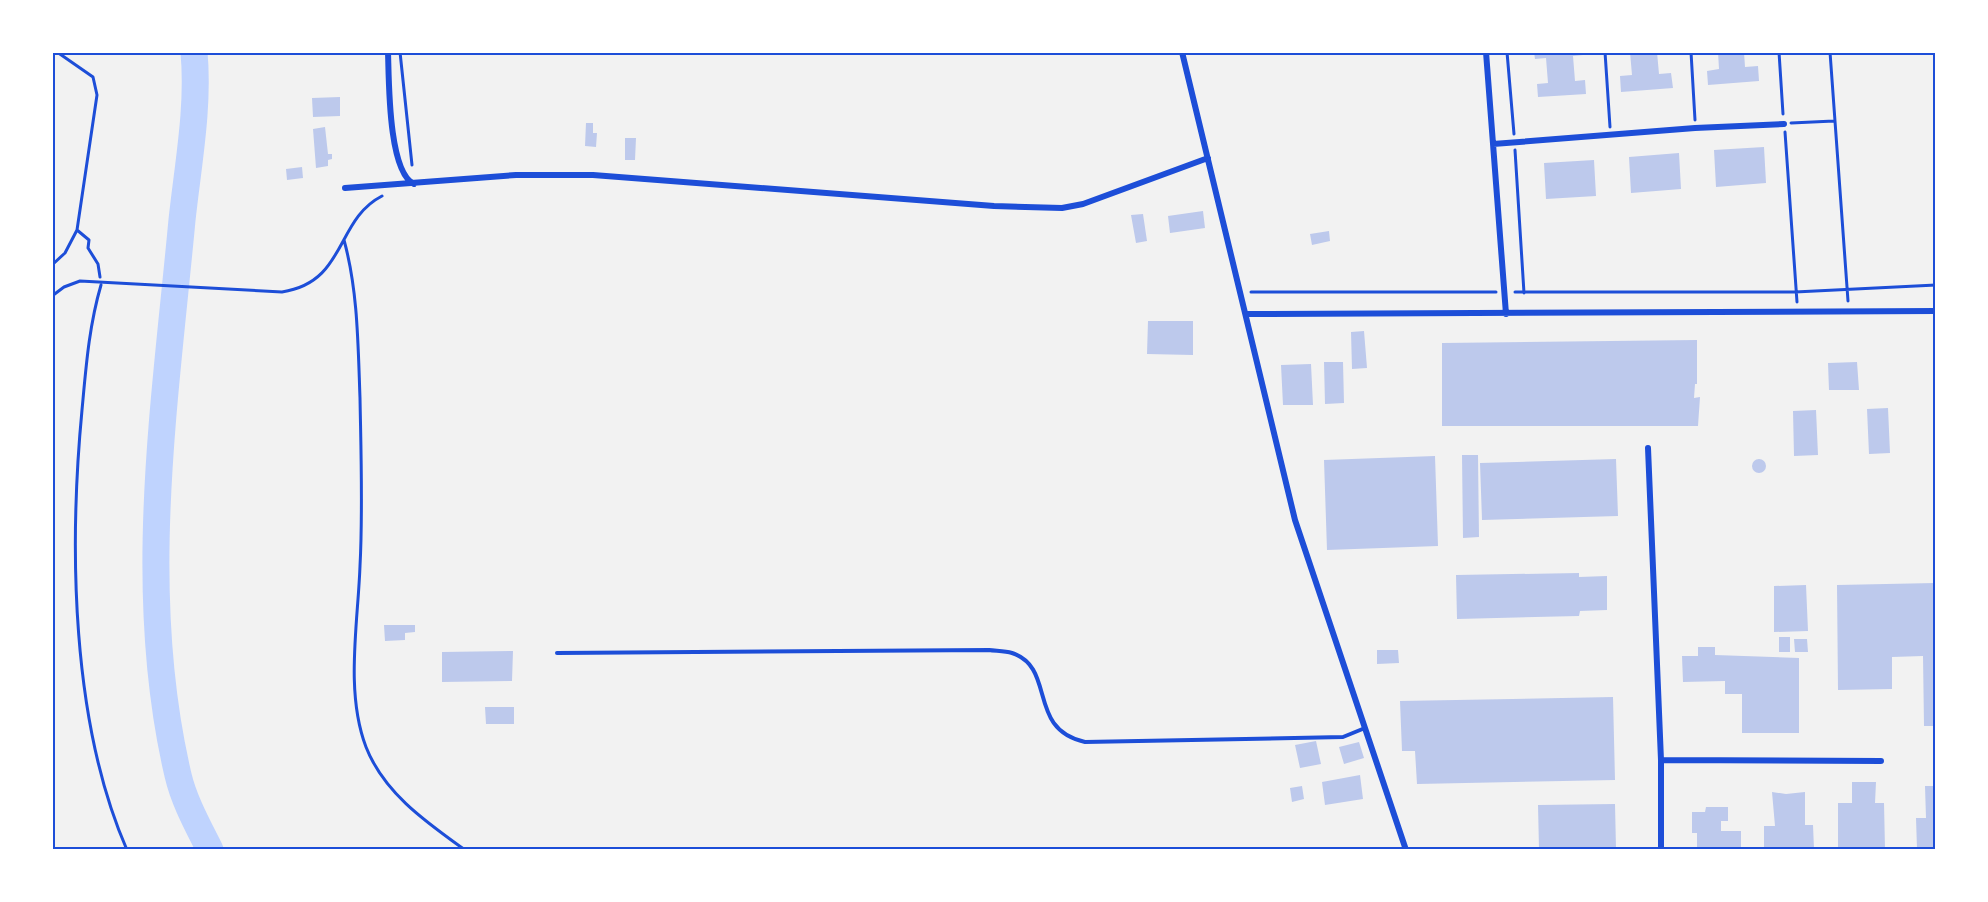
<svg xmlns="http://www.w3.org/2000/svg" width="1988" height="902" font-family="Roboto,sans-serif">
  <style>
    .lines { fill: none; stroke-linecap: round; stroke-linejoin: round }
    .river { stroke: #bfd3fe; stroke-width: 27 }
    .building { fill: #bdc9ec }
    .path { stroke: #1d4ed8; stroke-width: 3 }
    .service { stroke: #1d4ed8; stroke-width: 4 }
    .minor { stroke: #1d4ed8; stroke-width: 6 }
    .neatline { fill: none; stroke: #1d4ed8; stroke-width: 2 }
  </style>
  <rect width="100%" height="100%" fill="#f2f2f2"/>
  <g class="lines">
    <path class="river" d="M194,52C199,108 188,164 182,220C165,403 135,592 178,775C184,801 198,826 210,850"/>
  </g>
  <path class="building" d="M1534,52H1583V55L1573,56L1575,81L1585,80L1586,94L1538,97L1537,84L1548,83L1546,58L1535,59Z
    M1630,52H1657L1659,74L1671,73L1673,88L1621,92L1620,76L1632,75Z
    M1718,52H1744L1745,67L1758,66L1759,81L1708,85L1707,71L1719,69Z
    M340,97V116L313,117L312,98Z
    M586,123H593V133H597L596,147L585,146Z
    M325,127L328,154H332V159L328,160V166L316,168L313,129Z
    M625,138H636L635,160H625Z
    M1764,147L1766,183L1716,187L1714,150Z
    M1679,153L1681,189L1631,193L1629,157Z
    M1594,160L1596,196L1546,199L1544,163Z
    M302,167L303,178L287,180L286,169Z
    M1203,211L1205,228L1170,233L1168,216Z
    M1143,214L1147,241L1136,243L1131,215Z
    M1329,231L1330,241L1312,245L1310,234Z
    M1148,321H1193V355L1147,354Z
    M1364,331L1367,368L1352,369L1351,332Z
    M1697,340V384H1695L1694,398L1700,397L1698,426H1442V343Z
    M1324,362H1343L1344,403L1325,404Z
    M1857,362L1859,390H1829L1828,363Z
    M1311,364L1313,405H1283L1281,365Z
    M1888,408L1890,453L1869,454L1867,409Z
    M1816,410L1818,455L1794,456L1793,411Z
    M1462,455H1478L1479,537L1463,538Z
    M1435,456L1438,546L1327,550L1324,460Z
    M1616,459L1618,516L1482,520L1480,463Z
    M1752 466a7 7 0 1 1 14 0a7 7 0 1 1-14 0Z
    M1579,573V577L1607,576V610L1580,611L1579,616L1457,619L1456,575Z
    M1935,583V726H1924L1923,656L1892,657V689L1838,690L1837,585Z
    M1806,585L1808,631L1774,632V586Z
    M384,625H415V632L405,633V640L385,641Z
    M1779,637H1790V652H1779Z
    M1794,639H1807L1808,652H1795Z
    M1698,647H1715V655L1799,658V733H1742V694H1725V681L1683,682L1682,656H1698Z
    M1377,650H1398L1399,663L1377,664Z
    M513,651L512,681L442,682V652Z
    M1613,697L1615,780L1417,784L1415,751H1402L1400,701Z
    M485,707H514V724H486Z
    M1316,741L1321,764L1300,768L1295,745Z
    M1359,742L1364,758L1344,764L1339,747Z
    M1360,775L1363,799L1325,805L1322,782Z
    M1852,782H1876L1875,803H1884L1885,849H1838V803H1852Z
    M1302,786L1304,799L1292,802L1290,788Z
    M1925,786H1935V849H1917L1916,818H1926Z
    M1772,792L1786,794L1805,792V825H1813L1814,849H1764V826H1775Z
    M1615,804L1616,849H1539L1538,805Z
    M1706,807H1728V821H1721V831H1741V849H1697V833H1692V812H1705Z"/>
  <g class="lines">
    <path class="path" d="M400,52L412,165
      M1507,52L1514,134
      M1605,52L1610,127
      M1691,52L1695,120
      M1779,52L1783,114
      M1830,52L1848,301
      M1791,123L1834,121
      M1785,132L1797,302
      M1515,150L1524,293
      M77,230L89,240L88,248L98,264L100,277
      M344,240C358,291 358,345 360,398C361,454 363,510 360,566C358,623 345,692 366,747C384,793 426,822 465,850
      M52,265L65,253L77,230L97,95L93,77L57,52
      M101,285C89,326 86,367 82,410C69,547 71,722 127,850
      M1251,292H1496
      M1515,292H1795L1936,285
      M52,296L64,287L80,281L282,292C347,282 335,220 382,196"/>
    <path class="service" d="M557,653L989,650C996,651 1005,651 1012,653C1057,668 1026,729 1085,742L1343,737L1365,728"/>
    <path class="minor" d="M388,52C389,79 388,172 414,184
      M1182,52L1295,520L1406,850
      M1486,52L1506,314
      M1493,144L1695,128L1784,124
      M345,188L516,175H593L994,206L1062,208L1083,204L1208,158
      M1246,314L1936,311
      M1648,448L1661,760V850
      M1661,760L1881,761"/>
  </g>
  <rect width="1988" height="902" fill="none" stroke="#ffffff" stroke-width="108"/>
  <rect x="54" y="54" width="1880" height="794" class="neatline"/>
</svg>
